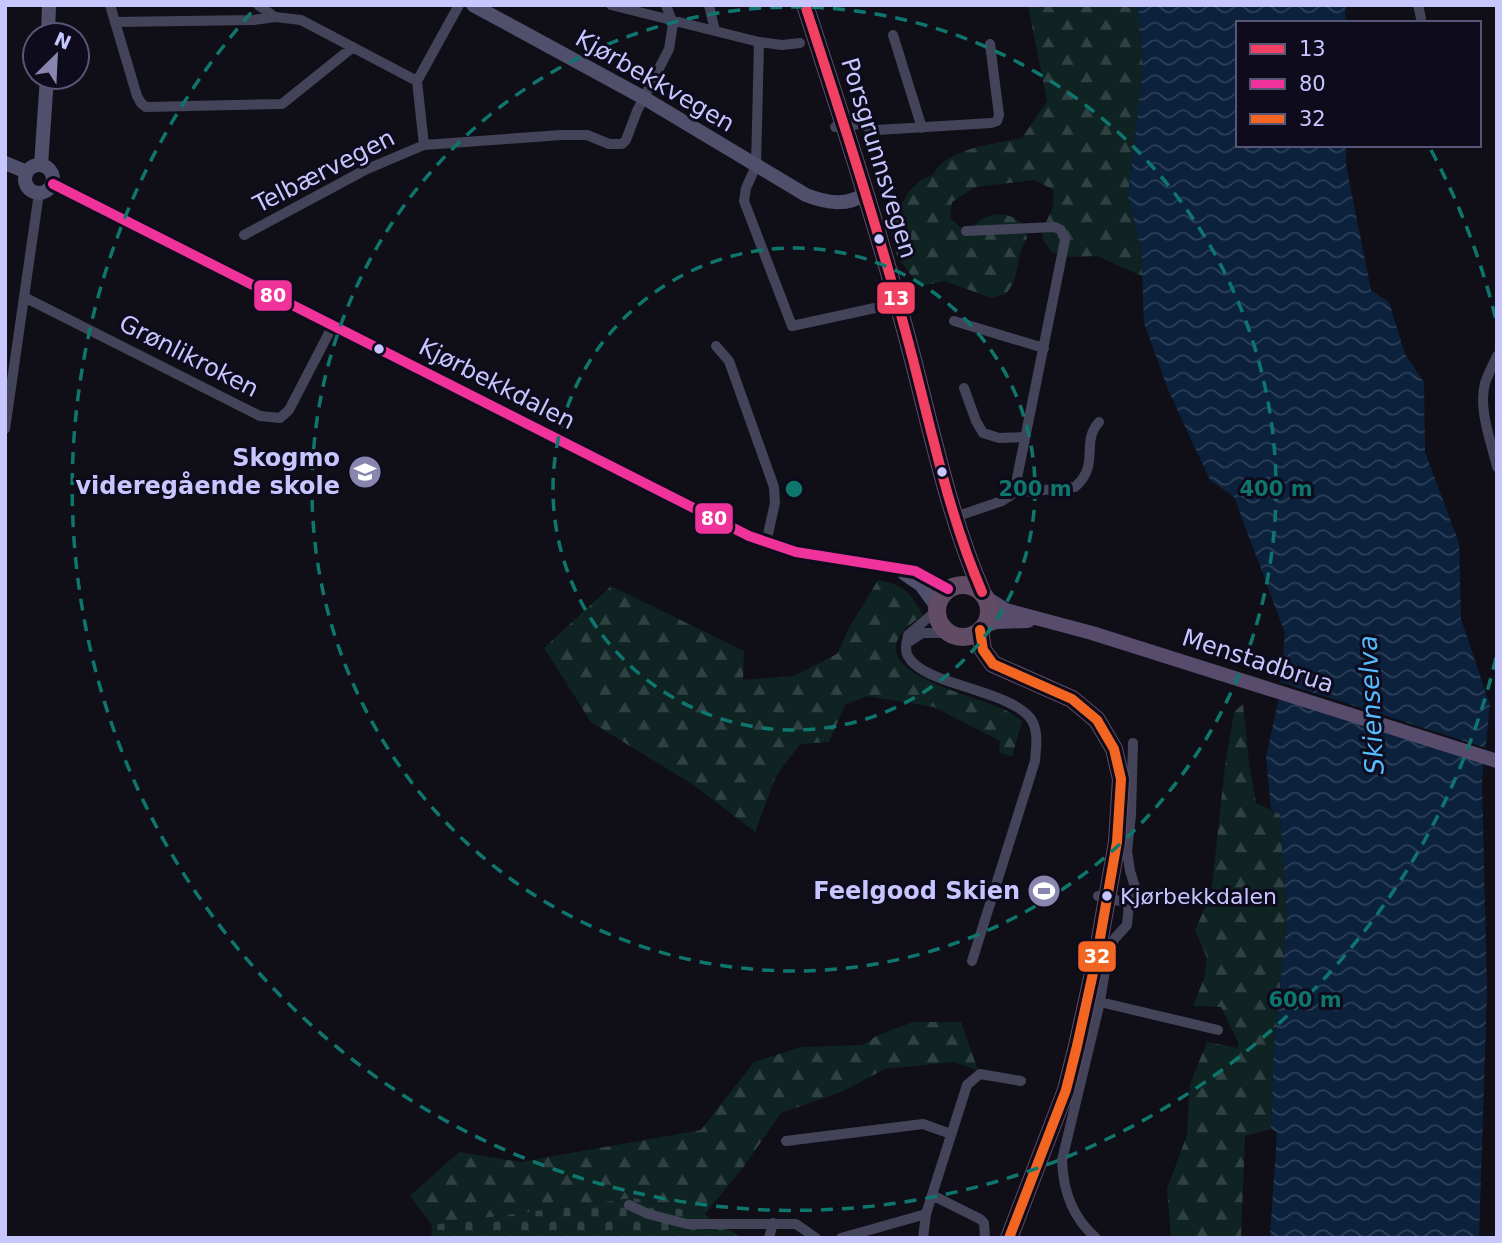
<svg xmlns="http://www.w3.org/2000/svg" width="1502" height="1243" font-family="'DejaVu Sans',sans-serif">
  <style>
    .forest { fill: url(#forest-firs) }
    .cemetery { fill: url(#cemetery-stones) }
    .water { fill: url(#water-waves) }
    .pier { fill: #100f18 }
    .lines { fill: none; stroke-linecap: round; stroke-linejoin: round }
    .street { stroke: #434459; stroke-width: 10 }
    .secondary { stroke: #50506d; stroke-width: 14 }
    .primary { stroke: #574c6c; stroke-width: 14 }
    .highway { stroke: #624b65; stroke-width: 18 }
    .bus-1-casing { stroke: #0d0b1c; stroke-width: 16 }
    .bus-2-casing { stroke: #0d0b1c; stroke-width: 16 }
    .bus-3-casing { stroke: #0d0b1c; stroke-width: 16 }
    .bus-1 { stroke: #f24062; stroke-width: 10 }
    .bus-2 { stroke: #ef339a; stroke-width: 10 }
    .bus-3 { stroke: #f26522; stroke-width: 10 }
    .ring { fill: none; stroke: #0f766e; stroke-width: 3.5; stroke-dasharray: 12 9 }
    .bus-dot { fill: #c8c6ff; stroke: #0d0b1c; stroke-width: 2.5 }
    .labels { text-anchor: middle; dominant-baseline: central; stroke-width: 6; stroke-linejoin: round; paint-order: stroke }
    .bus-label { font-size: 22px; fill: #c8c6ff; stroke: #0d0b1c; text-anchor: start }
    .street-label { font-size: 24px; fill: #c8c6ff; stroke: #0d0b1c }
    .poi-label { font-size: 24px; font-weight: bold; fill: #c8c6ff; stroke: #0d0b1c; text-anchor: end }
    .water-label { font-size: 26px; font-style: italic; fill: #54bcff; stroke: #0d0b1c }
    .centre { fill: #0f766e; stroke: #0d0b1c; stroke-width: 3.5 }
    .ring-label { font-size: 21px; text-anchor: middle; font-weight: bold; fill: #0f766e; stroke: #0d0b1c; stroke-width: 6; stroke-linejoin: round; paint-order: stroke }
    .line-badge { stroke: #0d0b1c; stroke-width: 2.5 }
    .badge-label { font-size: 19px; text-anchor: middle; font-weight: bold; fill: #fff }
  </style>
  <defs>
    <pattern id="forest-firs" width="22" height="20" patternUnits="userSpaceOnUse" patternTransform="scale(1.75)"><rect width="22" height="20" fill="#0e2322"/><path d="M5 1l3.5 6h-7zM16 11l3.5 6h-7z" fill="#304143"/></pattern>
    <pattern id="cemetery-stones" width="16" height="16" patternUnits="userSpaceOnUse" patternTransform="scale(1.75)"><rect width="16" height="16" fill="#0e2322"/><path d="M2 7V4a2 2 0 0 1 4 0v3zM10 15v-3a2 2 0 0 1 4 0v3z" fill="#304143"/></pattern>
    <pattern id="water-waves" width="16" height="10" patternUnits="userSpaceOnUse" patternTransform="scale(1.75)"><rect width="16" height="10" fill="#0b213c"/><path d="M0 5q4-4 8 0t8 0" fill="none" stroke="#2d4059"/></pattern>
  </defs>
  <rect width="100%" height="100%" fill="#100f18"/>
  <path class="forest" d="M1028,5H1138L1143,68L1128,197L1141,247L1142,276L1097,256L1064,257L1051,251L1043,239L1042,231L1053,207L1054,190L1034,180L975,187L952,202L950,218L967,233C980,215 1004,206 1023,224L1027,238L1020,253L1014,282L1006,294L992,298L944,281L927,285L920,283L914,279L897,256L890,228L908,192L921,180L933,175C946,148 995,144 1022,138L1047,101Z
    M878,580C904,585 910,592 923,615C841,668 967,692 1003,709C1010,712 1016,717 1022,721L1012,757L999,752L1000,741L934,707L867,696L845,705L829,742L800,744L776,776L755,832L695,786L591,722L544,648L611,586L744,651L743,680L793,676L837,654L849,628Z
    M1243,704L1249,763L1256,803L1280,814L1287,917L1274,1044L1271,1129L1245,1136L1241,1238H1171L1167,1189L1187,1135L1190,1084L1207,1042L1238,1048V1042L1221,1007L1193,1006L1204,979L1207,958L1195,930L1211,895L1225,766L1234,712Z
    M913,1022H961L978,1070L953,1062L885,1069L841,1092L781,1113L742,1169L704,1215L634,1198L432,1225L410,1196L459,1152L520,1162L701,1130L754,1062L801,1047L863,1045L876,1036Z"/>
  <path class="cemetery" d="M634,1198L704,1215L743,1238H431L432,1225Z"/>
  <path class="water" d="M1138,5H1345L1346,23H1238V145H1346V165L1371,290L1389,302L1405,354L1424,382L1425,452L1459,543L1461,619L1490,705L1482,780L1487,992L1479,1238H1270L1277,1132L1271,1129L1274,1045L1287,917L1280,814L1271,809L1266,757L1279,698L1285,633L1234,497L1210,480L1169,392L1144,323L1141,247L1128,197L1143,68Z"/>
  <path class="pier" d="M1277,681L1489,749L1488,764L1275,696Z"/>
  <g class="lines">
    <path class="street" d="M110,5L137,96L141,103L146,107L282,104L353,47
      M258,5L275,17L301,20L417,81L459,5
      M611,5L759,42L782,45L800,43
      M709,5L715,31
      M1418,5L1421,18
      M115,22L253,20L275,17
      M893,35L922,128
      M759,42L756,166L746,188L744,201L792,326L884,306
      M417,81L424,145
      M835,127L859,124L877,130L991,123L997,121L999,115L990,44
      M244,235L365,170L424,145L561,135H587L609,144H622L626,140L637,111L669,49L673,24L666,5
      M24,297L260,416L280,418L289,410L332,327
      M954,321L1044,348
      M716,346L729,361L774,487L775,503L766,543
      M1497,356C1493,365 1488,374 1485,383C1478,409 1491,441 1497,467
      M964,388L976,421L983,433L999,438L1024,437
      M5,429L39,193
      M1014,493L1075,487C1101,464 1080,443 1099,422
      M955,517L1002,501L1014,493L1065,240L1061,230L1055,227L966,231
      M936,611L908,635C907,641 904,650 908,656C922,685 1009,689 1031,719C1039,731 1036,748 1035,761L972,961
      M907,643L922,633H948
      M1098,896L1129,903
      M1100,1002L1218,1030
      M786,1141L923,1124L951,1134
      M932,1195L980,1219L984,1223L985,1238
      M629,1205L648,1214L687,1224H796L816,1238
      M769,1238L773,1223
      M841,1238L926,1214L967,1085L980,1074L1021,1081
      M923,1238L926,1214
      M1096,1238C1072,1217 1063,1191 1062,1160L1100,1002L1108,951L1115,938L1127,925L1129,903L1135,887L1130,871L1127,851L1131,815L1133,743"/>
    <path class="secondary" d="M473,5L644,98L806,195C827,203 847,207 866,193
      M48,35L49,5
      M5,163L27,172
      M25 179a14 14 0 1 1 28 0a14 14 0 1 1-28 0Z
      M41,165L47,77
      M53,184L749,536L796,552L915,571L948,589
      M905,574L921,585L937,607"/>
    <path class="primary" d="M985,597L1006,610L1092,633L1497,761
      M984,626L996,622L1028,621"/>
    <path class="highway" d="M805,5C841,115 877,225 907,337C930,422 947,511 982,592
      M937 611a26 26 0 1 1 52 0a26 26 0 1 1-52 0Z
      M980,630L983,650L993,664L1072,699L1097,720L1114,749L1121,779L1117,842L1097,955L1077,1046L1066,1090L1009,1238"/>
    <defs>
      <path id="bus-1" d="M805,5C841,115 877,225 907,337C930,422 947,511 982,592"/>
      <path id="bus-2" d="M53,184L749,536L796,552L915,571L948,589"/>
      <path id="bus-3" d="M980,630L983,650L993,664L1072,699L1097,720L1114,749L1121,779L1117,842L1097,955L1077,1046L1066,1090L1009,1238"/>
    </defs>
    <use href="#bus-1" class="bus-1-casing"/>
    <use href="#bus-2" class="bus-2-casing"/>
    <use href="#bus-3" class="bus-3-casing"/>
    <use href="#bus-1" class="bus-1"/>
    <use href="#bus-2" class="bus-2"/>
    <use href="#bus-3" class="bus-3"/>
  </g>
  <g class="ring">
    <circle cx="794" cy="489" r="241"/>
    <circle cx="794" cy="489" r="482"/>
    <path d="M1496 658A722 722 0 1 1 257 6M1431 150A722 722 0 0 1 1496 320"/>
  </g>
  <defs>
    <symbol id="school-disc" viewBox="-11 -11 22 22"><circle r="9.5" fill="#8886ae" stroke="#0d0b1c"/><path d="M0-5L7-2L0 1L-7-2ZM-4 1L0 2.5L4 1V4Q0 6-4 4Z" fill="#fff"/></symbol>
    <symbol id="stadium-disc" viewBox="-11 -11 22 22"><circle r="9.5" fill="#8886ae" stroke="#0d0b1c"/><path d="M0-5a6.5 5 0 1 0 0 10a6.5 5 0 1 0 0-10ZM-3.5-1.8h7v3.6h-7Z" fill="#fff"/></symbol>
  </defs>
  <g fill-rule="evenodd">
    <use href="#school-disc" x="346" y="453" width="38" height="38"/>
    <use href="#stadium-disc" x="1025" y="872" width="38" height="38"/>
  </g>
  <g class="bus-dot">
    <circle cx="879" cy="239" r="6"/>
    <circle cx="379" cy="349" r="6"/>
    <circle cx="942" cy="472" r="6"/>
    <circle cx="1107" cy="896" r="6"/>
  </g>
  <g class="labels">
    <g class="bus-label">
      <text x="1120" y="896">Kjørbekkdalen</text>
    </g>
    <g class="street-label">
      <text transform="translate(655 81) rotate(30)">Kjørbekkvegen</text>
      <text transform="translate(879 158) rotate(73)">Porsgrunnsvegen</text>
      <text transform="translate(324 171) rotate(-27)">Telbærvegen</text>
      <text transform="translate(189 356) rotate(27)">Grønlikroken</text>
      <text transform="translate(497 384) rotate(27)">Kjørbekkdalen</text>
      <text transform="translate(1258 661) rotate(18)">Menstadbrua</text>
    </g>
    <g class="poi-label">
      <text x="340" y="458">Skogmo<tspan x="340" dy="28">videregående skole</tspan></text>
      <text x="1020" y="891">Feelgood Skien</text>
    </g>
    <g class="water-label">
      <text transform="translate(1371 705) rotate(-93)">Skienselva</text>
    </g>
  </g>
  <circle cx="794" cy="489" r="10" class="centre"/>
  <g class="ring-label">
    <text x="1035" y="496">200 m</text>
    <text x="1276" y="496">400 m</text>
    <text x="1305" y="1007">600 m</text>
  </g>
  <g class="line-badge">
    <rect x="253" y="279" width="40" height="33" rx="7" fill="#ef339a"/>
    <rect x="876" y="281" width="40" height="34" rx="7" fill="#f24062"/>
    <rect x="694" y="502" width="40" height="33" rx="7" fill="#ef339a"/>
    <rect x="1077" y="940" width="40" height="33" rx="7" fill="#f26522"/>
  </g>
  <g class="badge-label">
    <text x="273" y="302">80</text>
    <text x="896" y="305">13</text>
    <text x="714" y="525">80</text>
    <text x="1097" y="963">32</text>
  </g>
  <rect width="1502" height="1243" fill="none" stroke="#c8c6ff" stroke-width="14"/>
  <rect x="1236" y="21" width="245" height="126" fill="#0d0b1c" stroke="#585677" stroke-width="2"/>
  <rect x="1250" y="44" width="35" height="10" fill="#f24062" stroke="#585677" stroke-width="2"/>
  <text x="1299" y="56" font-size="21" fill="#c8c6ff">13</text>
  <rect x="1250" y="79" width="35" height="10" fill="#ef339a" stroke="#585677" stroke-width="2"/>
  <text x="1299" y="91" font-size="21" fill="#c8c6ff">80</text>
  <rect x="1250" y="114" width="35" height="10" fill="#f26522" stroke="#585677" stroke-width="2"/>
  <text x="1299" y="126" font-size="21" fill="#c8c6ff">32</text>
  <g transform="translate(56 56) rotate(24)"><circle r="33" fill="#0d0b1c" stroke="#585677" stroke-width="2"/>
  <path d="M0-5L12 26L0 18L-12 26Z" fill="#8886ae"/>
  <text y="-10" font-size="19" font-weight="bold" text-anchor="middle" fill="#c8c6ff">N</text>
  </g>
</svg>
